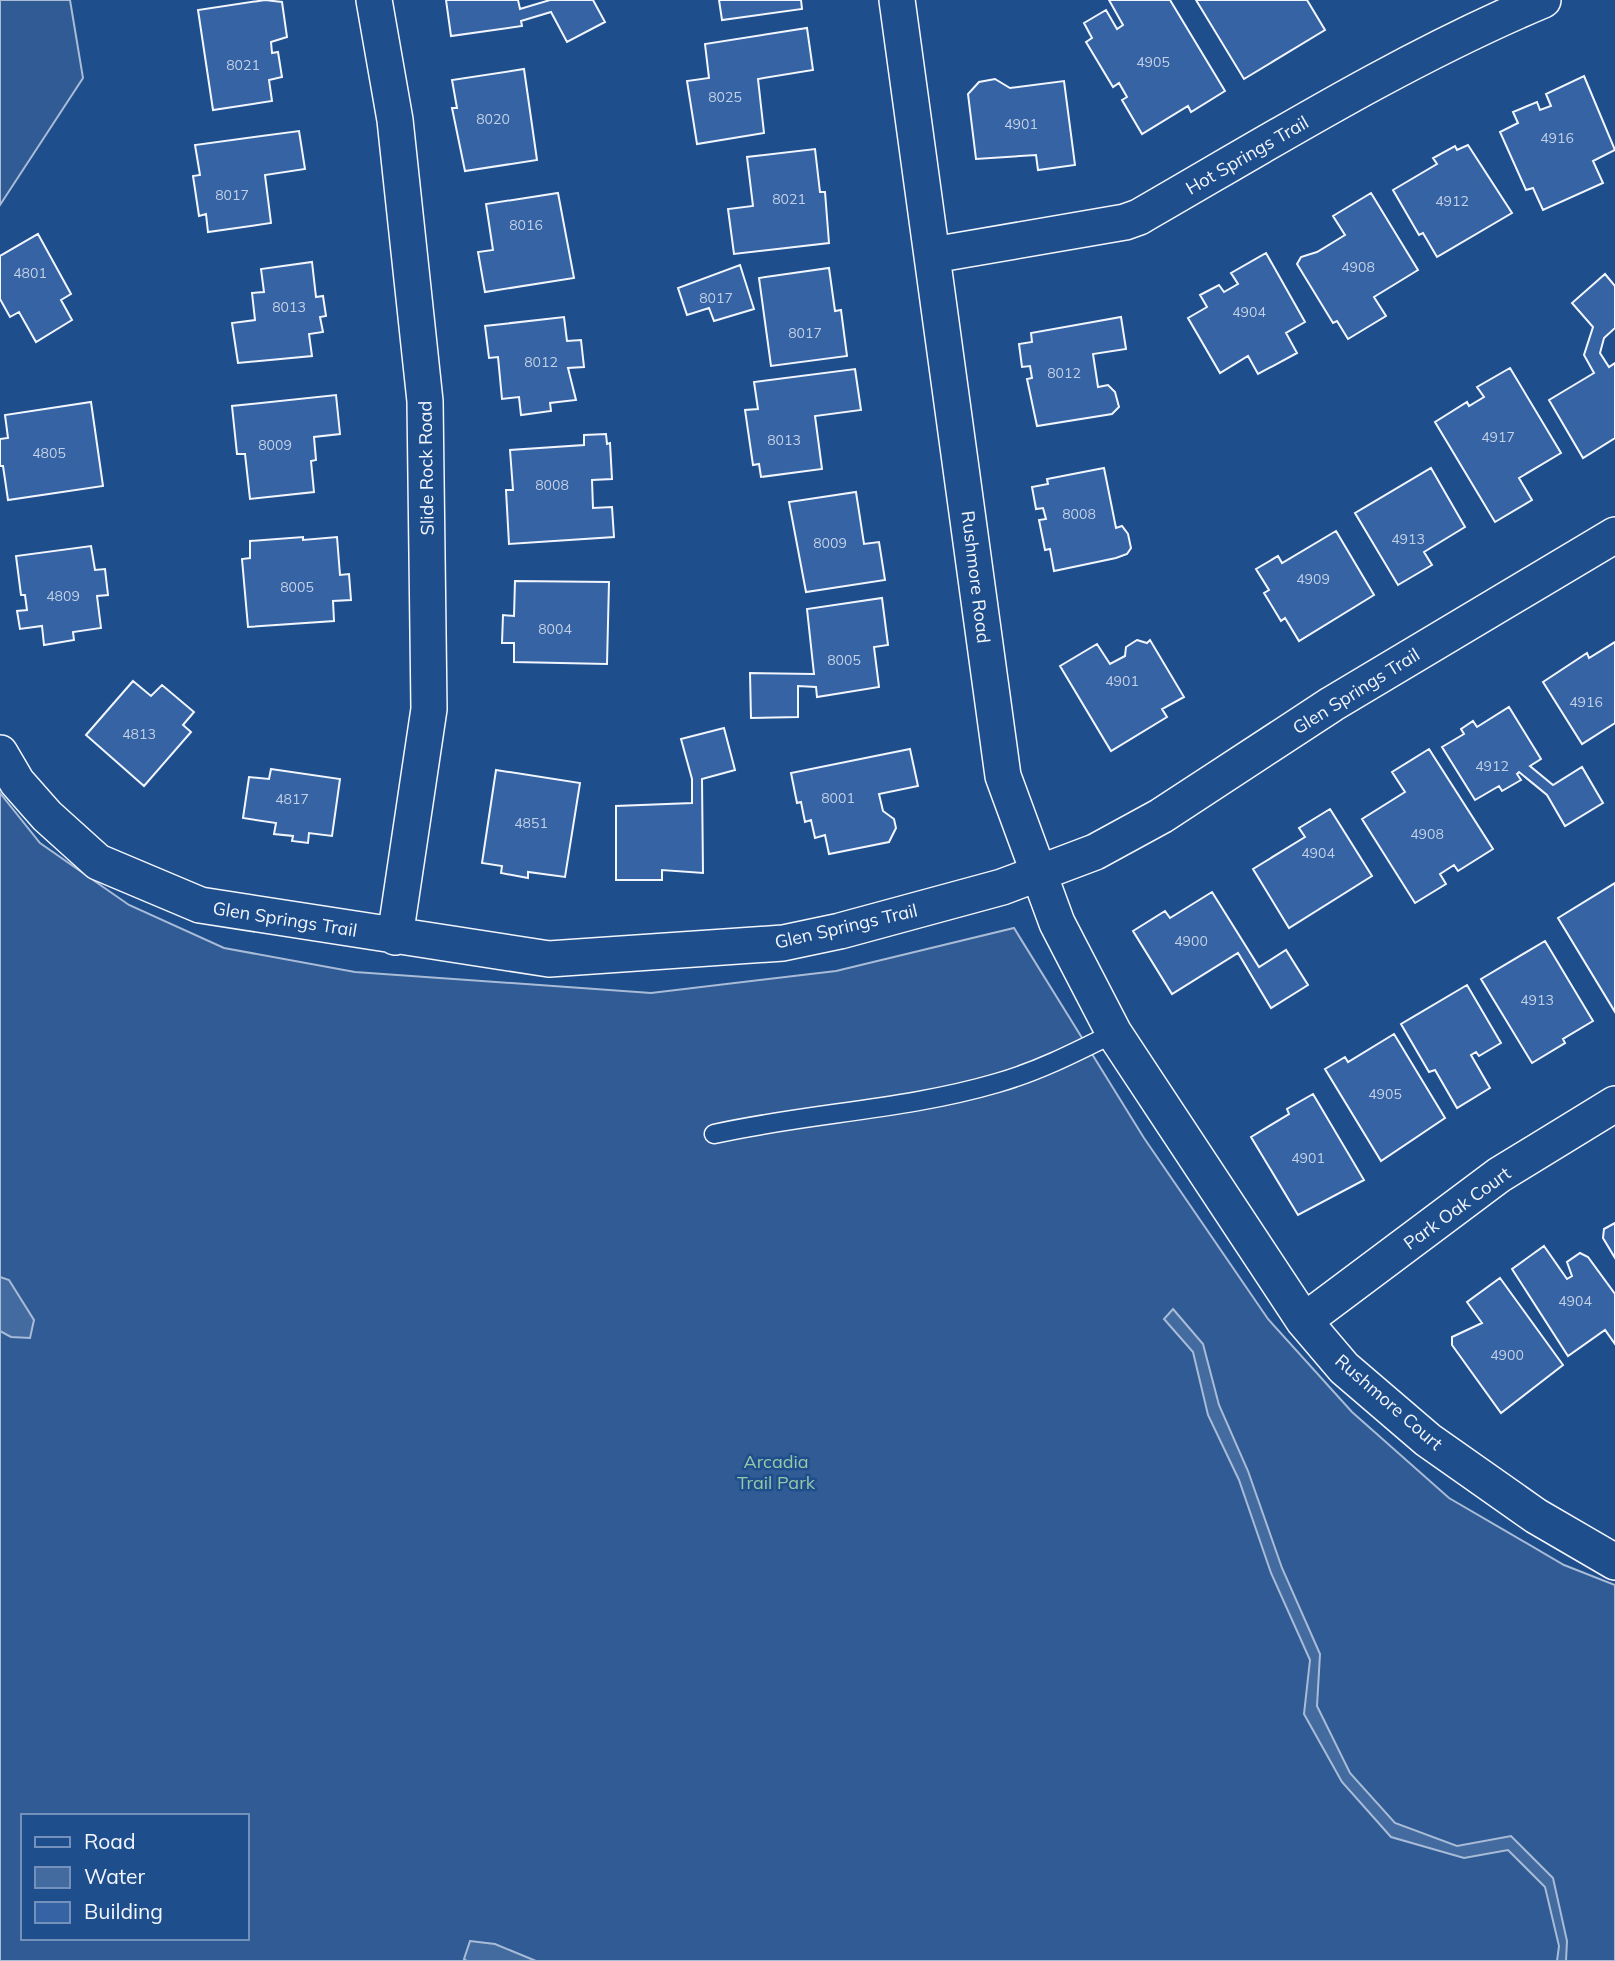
<svg xmlns="http://www.w3.org/2000/svg" width="1615" height="1961" font-family="Mulish,sans-serif">
  <style>
    .built { fill: #305b95; stroke: #a8bbd7; stroke-width: 2; fill-rule: evenodd }
    .water { fill: #446ba0; stroke: #a8bbd7; stroke-width: 2 }
    .building { fill: #3563a3; stroke: #f2f6ff; stroke-width: 2 }
    .lines { fill: none; stroke-linecap: round; stroke-linejoin: round }
    .service-casing { stroke: #f2f6ff; stroke-width: 21 }
    .minor-casing { stroke: #f2f6ff; stroke-width: 38 }
    .service { stroke: #1f4e8c; stroke-width: 18 }
    .minor { stroke: #1f4e8c; stroke-width: 35 }
    .labels { text-anchor: middle; dominant-baseline: central; stroke-width: 5; stroke-linejoin: round; paint-order: stroke }
    .number-label { font-size: 14px; fill: #c3d1e8 }
    .street-label { font-size: 18px; fill: #f2f6ff; stroke: #1f4e8c }
    .park-label { font-size: 18px; fill: #97c8a6; stroke: #1f4e8c }
  </style>
  <rect width="100%" height="100%" fill="#1f4e8c"/>
  <path class="built" d="M0,0H70L83,78L0,205Z
    M0,793L40,843L129,905L224,948L355,972L651,993L836,971L1014,928L1144,1138L1268,1319L1352,1412L1449,1498L1564,1565L1615,1585V1961H0ZM23,1816H247V1938H23Z"/>
  <path class="water" d="M0,1277L9,1280L34,1320L30,1338L11,1337L0,1331Z
    M1173,1309L1203,1344L1219,1405L1248,1471L1282,1568L1320,1654L1317,1706L1350,1773L1395,1823L1457,1846L1511,1836L1553,1878L1567,1941L1566,1961H1557L1559,1946L1545,1887L1508,1850L1464,1858L1391,1837L1342,1782L1304,1714L1310,1660L1271,1573L1239,1480L1208,1415L1193,1352L1164,1319Z
    M470,1941L495,1944L536,1961H467L464,1959Z"/>
  <path class="building" d="M265,0L282,2L287,37L271,42L272,53L278,52L282,77L269,80L272,101L213,110L198,10Z
    M446,0H518L520,9L550,0H593L605,22L567,42L551,12L521,21L522,26L451,36Z
    M719,0H801L802,9L722,20Z
    M1109,0H1170L1225,91L1191,112L1188,106L1142,134L1122,100L1127,97L1119,83L1113,87L1086,42L1092,38L1084,23L1106,10L1117,29L1123,25Z
    M1196,0H1307L1325,30L1244,79Z
    M807,28L813,70L758,79L764,133L697,144L687,81L709,78L705,44Z
    M524,69L537,160L465,171L452,108H457L452,80Z
    M1584,76L1615,150L1593,161L1603,183L1543,210L1533,188L1526,190L1500,132L1518,123L1513,112L1537,102L1540,110L1551,106L1546,94Z
    M995,79L1010,88L1064,81L1075,165L1038,170L1036,155L976,159L968,94L979,82Z
    M299,131L305,169L265,175L271,223L208,232L206,214L199,216L193,176L200,175L195,145Z
    M1468,145L1512,213L1437,257L1423,233L1419,235L1393,190L1437,164L1433,158L1455,146L1457,150Z
    M815,149L820,192H825L829,243L734,254L728,209L753,206L747,157Z
    M558,193L574,278L485,292L478,252L493,250L486,204Z
    M1371,193L1418,270L1374,297L1386,316L1348,339L1337,321L1333,323L1297,264L1301,257L1317,252L1345,235L1333,216Z
    M38,234L71,294L61,300L72,320L36,342L19,312L10,317L0,299V256Z
    M1266,253L1305,322L1286,333L1297,353L1258,374L1248,356L1220,373L1188,318L1207,307L1200,295L1219,285L1224,292L1238,284L1231,273Z
    M312,262L316,297L323,296L326,316L320,317L323,332L309,334L312,356L238,363L232,323L255,320L252,293L264,292L261,269Z
    M740,265L754,309L714,321L709,308L687,315L678,288Z
    M829,268L835,311L841,310L847,356L771,366L759,278Z
    M1605,274L1615,286V328L1604,338L1600,353L1609,367L1615,363V438L1583,458L1549,400L1594,373L1584,355L1593,327L1572,303Z
    M564,317L567,341L581,340L584,367L568,368L576,400L550,403L551,411L521,415L519,397L502,399L498,357L489,358L485,326Z
    M1121,317L1126,349L1093,354L1098,387L1108,385L1115,392L1119,407L1112,414L1037,426L1027,379L1032,378L1030,366L1022,367L1019,344L1032,342L1031,333Z
    M1510,368L1561,453L1519,478L1532,500L1495,522L1435,422L1467,402L1469,406L1484,397L1477,387Z
    M855,369L861,410L815,416L822,469L761,477L759,464L753,465L745,410L758,409L754,382Z
    M336,395L340,434L314,437L316,460L311,461L314,492L250,499L245,454H237L232,406Z
    M91,402L103,486L8,500L3,466H0V439L8,438L5,415Z
    M606,434L607,444L610,443L612,479L592,480L593,508L612,507L614,537L509,544L506,490H513L510,450L584,445V435Z
    M1104,468L1116,528L1122,526L1128,534L1131,548L1127,554L1116,558L1054,571L1050,549L1045,550L1039,520L1046,519L1043,508L1036,509L1032,487L1048,484L1047,479Z
    M1431,468L1465,527L1424,552L1432,565L1398,585L1355,513Z
    M856,492L864,544L879,542L885,580L806,592L789,502Z
    M1336,531L1374,595L1299,641L1285,618L1281,621L1264,593L1269,590L1256,569L1278,556L1282,563Z
    M303,537V540L337,537L340,575L349,574L351,600L333,601L334,621L248,627L242,559L250,558V541Z
    M91,546L95,570L105,569L108,595L97,596L101,628L73,632L74,640L44,645L42,626L20,629L17,611L27,610L25,595H21L16,556Z
    M515,581L609,582L607,664L514,662V643H502L503,615L514,616Z
    M882,598L888,645L874,647L879,687L817,697L816,687L798,686V717L751,718L750,673L814,674L807,609Z
    M1137,640L1147,643L1150,640L1184,697L1162,709L1167,717L1111,751L1060,666L1097,644L1110,664L1125,656L1126,647Z
    M1615,642V723L1582,744L1543,682L1587,653L1589,658Z
    M133,681L151,696L162,685L194,712L183,725L191,732L144,786L86,735Z
    M1509,707L1541,759L1530,766L1553,785L1582,767L1603,803L1565,826L1547,795L1519,772L1517,774L1521,780L1502,791L1499,786L1475,800L1442,747L1464,734L1461,729L1473,721L1477,727Z
    M724,728L735,770L702,779L703,873L662,870V880H616V806L692,803V779L681,739Z
    M910,749L918,786L879,794L883,811L894,819L896,828L889,842L829,854L825,835L815,838L811,820L805,822L801,802L797,803L791,773Z
    M1429,749L1493,849L1458,871L1454,865L1440,874L1446,884L1415,903L1362,819L1405,792L1392,772Z
    M271,769L340,779L332,836L309,833L308,843L292,841L293,836L274,834L276,823L243,818L249,777L269,779Z
    M496,770L580,783L565,877L528,872V878L501,873L502,866L482,863Z
    M1330,809L1372,876L1289,928L1253,869L1305,837L1299,828Z
    M1615,883V1012L1558,918Z
    M1212,892L1259,967L1286,950L1308,985L1271,1008L1238,953L1172,994L1133,931L1165,911L1170,918Z
    M1545,941L1593,1021L1563,1039L1565,1043L1532,1063L1481,979Z
    M1467,985L1501,1043L1479,1056L1476,1052L1471,1055L1490,1088L1457,1108L1435,1070L1429,1072L1401,1024Z
    M1394,1034L1445,1118L1381,1161L1325,1069L1345,1057L1348,1062Z
    M1313,1094L1364,1180L1298,1215L1251,1137L1289,1114L1287,1109Z
    M1615,1223V1258L1603,1238L1604,1229Z
    M1544,1246L1567,1279L1572,1276L1567,1262L1580,1253L1588,1257L1615,1294V1344L1605,1330L1568,1356L1512,1269Z
    M1500,1278L1563,1365L1501,1413L1452,1345V1337L1482,1323L1467,1302Z"/>
  <g class="lines">
    <defs>
      <path id="service" d="M714,1134C808,1113 905,1110 997,1083C1039,1071 1076,1052 1114,1033"/>
      <path id="minor" d="M374,0L395,120L425,401L429,709L395,937
        M897,0L1003,776L1057,923L1114,1033L1304,1321L1344,1368L1428,1440L1536,1516L1615,1562
        M933,255L1125,222L1139,217C1271,141 1403,59 1543,0
        M0,753L17,782L47,816L98,862L200,905L549,959L783,943L840,931L1002,887L1095,852L1161,816L1332,704L1615,535
        M1304,1321L1499,1175L1615,1104"/>
    </defs>
    <use href="#service" class="service-casing"/>
    <use href="#minor" class="minor-casing"/>
    <use href="#service" class="service"/>
    <use href="#minor" class="minor"/>
  </g>
  <g class="labels">
    <g class="number-label">
      <text x="1153" y="62">4905</text>
      <text x="243" y="65">8021</text>
      <text x="725" y="97">8025</text>
      <text x="493" y="119">8020</text>
      <text x="1021" y="124">4901</text>
      <text x="1557" y="138">4916</text>
      <text x="232" y="195">8017</text>
      <text x="789" y="199">8021</text>
      <text x="1452" y="201">4912</text>
      <text x="526" y="225">8016</text>
      <text x="1358" y="267">4908</text>
      <text x="30" y="273">4801</text>
      <text x="716" y="298">8017</text>
      <text x="289" y="307">8013</text>
      <text x="1249" y="312">4904</text>
      <text x="805" y="333">8017</text>
      <text x="541" y="362">8012</text>
      <text x="1064" y="373">8012</text>
      <text x="1498" y="437">4917</text>
      <text x="784" y="440">8013</text>
      <text x="275" y="445">8009</text>
      <text x="49" y="453">4805</text>
      <text x="552" y="485">8008</text>
      <text x="1079" y="514">8008</text>
      <text x="1408" y="539">4913</text>
      <text x="830" y="543">8009</text>
      <text x="1313" y="579">4909</text>
      <text x="297" y="587">8005</text>
      <text x="63" y="596">4809</text>
      <text x="555" y="629">8004</text>
      <text x="844" y="660">8005</text>
      <text x="1122" y="681">4901</text>
      <text x="1586" y="702">4916</text>
      <text x="139" y="734">4813</text>
      <text x="1492" y="766">4912</text>
      <text x="838" y="798">8001</text>
      <text x="292" y="799">4817</text>
      <text x="531" y="823">4851</text>
      <text x="1427" y="834">4908</text>
      <text x="1318" y="853">4904</text>
      <text x="1191" y="941">4900</text>
      <text x="1537" y="1000">4913</text>
      <text x="1385" y="1094">4905</text>
      <text x="1308" y="1158">4901</text>
      <text x="1575" y="1301">4904</text>
      <text x="1507" y="1355">4900</text>
    </g>
    <g class="street-label">
      <text transform="translate(1247 155) rotate(-30)">Hot Springs Trail</text>
      <text transform="translate(426 468) rotate(-91)">Slide Rock Road</text>
      <text transform="translate(976 577) rotate(83)">Rushmore Road</text>
      <text transform="translate(1356 691) rotate(-32)">Glen Springs Trail</text>
      <text transform="translate(285 919) rotate(9)">Glen Springs Trail</text>
      <text transform="translate(846 926) rotate(-13)">Glen Springs Trail</text>
      <text transform="translate(1457 1208) rotate(-36)">Park Oak Court</text>
      <text transform="translate(1389 1402) rotate(41)">Rushmore Court</text>
    </g>
    <g class="park-label">
      <text x="776" y="1461">Arcadia<tspan x="776" dy="21">Trail Park</tspan></text>
    </g>
  </g>
  <rect x="21" y="1814" width="228" height="126" fill="#1f4e8c" stroke="#7391ba" stroke-width="2"/>
  <rect x="35" y="1837" width="35" height="10" fill="#1f4e8c" stroke="#7391ba" stroke-width="2"/>
  <text x="84" y="1849" font-size="21" fill="#f2f6ff">Road</text>
  <rect x="35" y="1867" width="35" height="21" fill="#446ba0" stroke="#7391ba" stroke-width="2"/>
  <text x="84" y="1884" font-size="21" fill="#f2f6ff">Water</text>
  <rect x="35" y="1902" width="35" height="21" fill="#3563a3" stroke="#7391ba" stroke-width="2"/>
  <text x="84" y="1919" font-size="21" fill="#f2f6ff">Building</text>
</svg>
